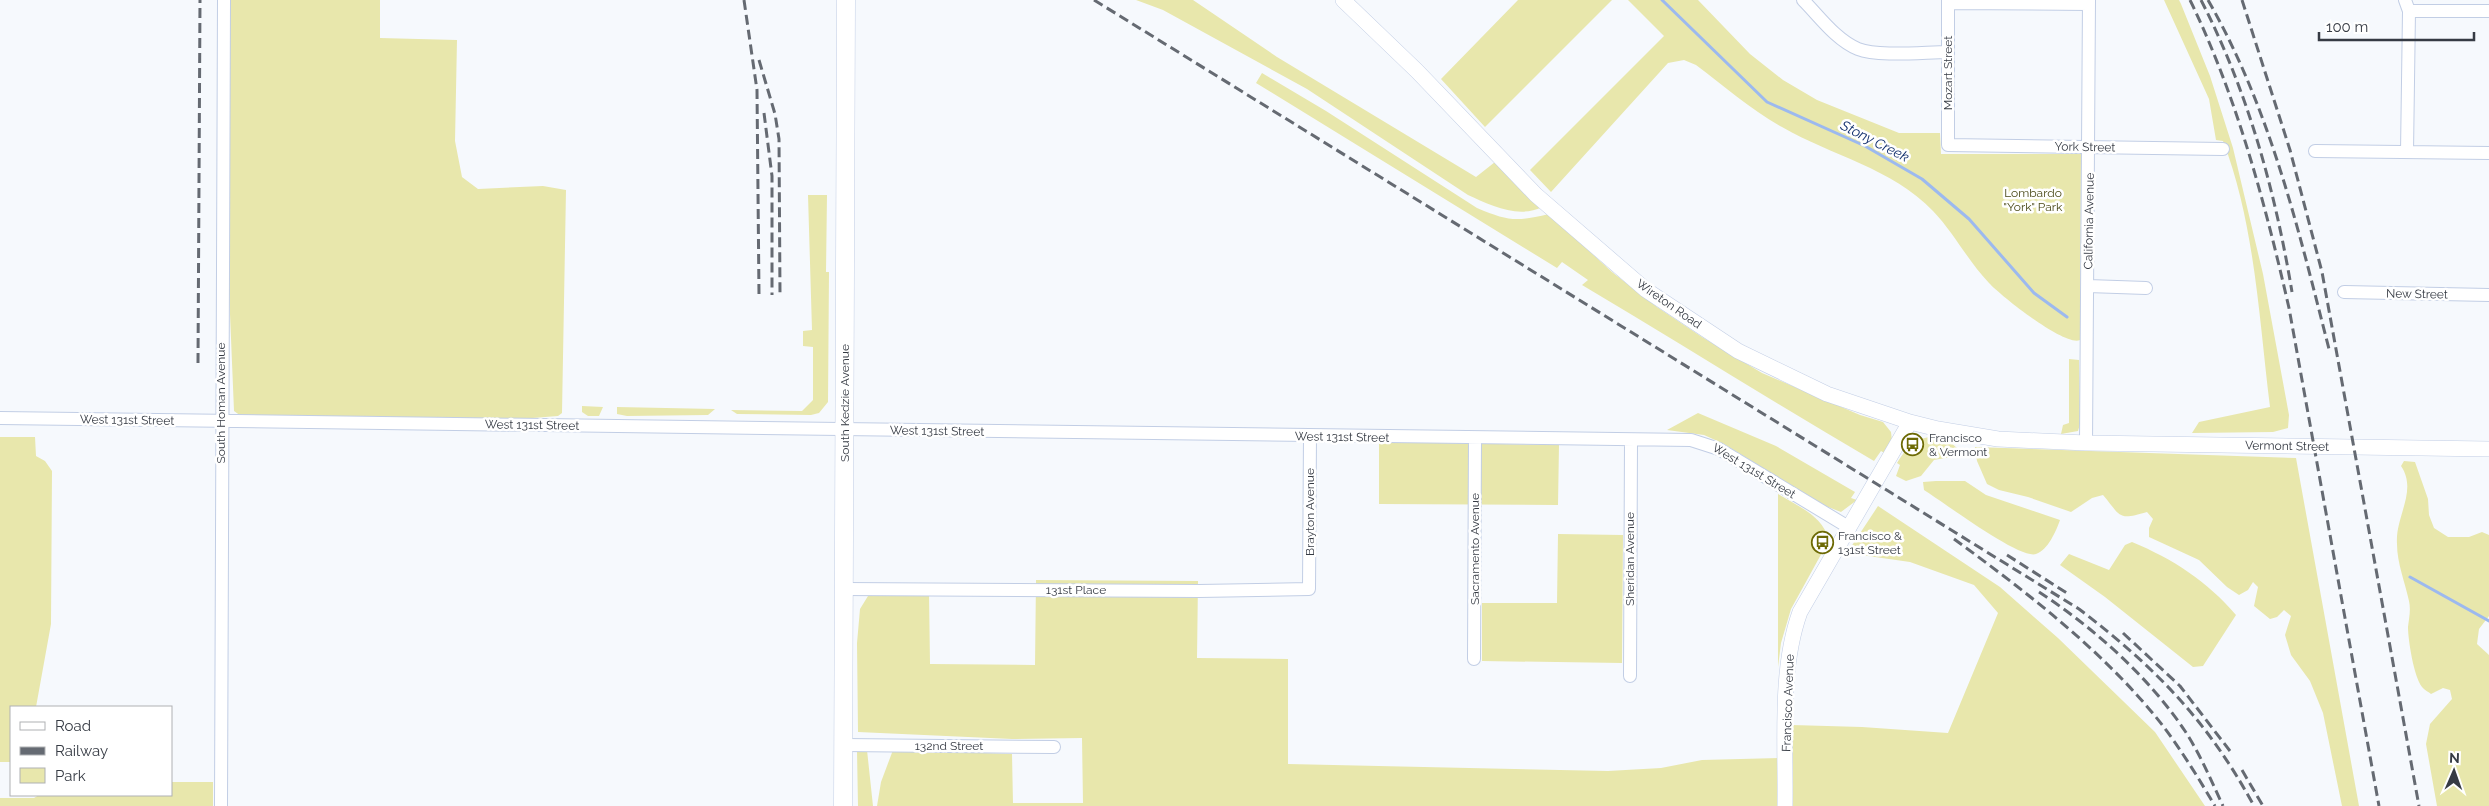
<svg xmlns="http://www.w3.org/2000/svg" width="2489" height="806" font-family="Raleway,sans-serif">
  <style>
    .green { fill: #e8e7ac }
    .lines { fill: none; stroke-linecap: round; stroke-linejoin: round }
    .stream { stroke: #9cb9ef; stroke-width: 3 }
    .minor-casing { stroke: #c2cee5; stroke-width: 14 }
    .tertiary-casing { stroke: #c2cee5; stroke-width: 16 }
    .secondary-casing { stroke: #c2cee5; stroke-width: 19 }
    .minor { stroke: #fff; stroke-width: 12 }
    .tertiary { stroke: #fff; stroke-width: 15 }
    .secondary { stroke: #fff; stroke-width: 18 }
    .rail { stroke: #656a72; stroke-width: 3; stroke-dasharray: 10 5; stroke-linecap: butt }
    .labels { text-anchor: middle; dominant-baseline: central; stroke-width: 5; stroke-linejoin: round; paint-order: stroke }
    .street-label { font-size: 12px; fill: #363b44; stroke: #fff }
    .park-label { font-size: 12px; fill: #494817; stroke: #fff }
    .poi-label { font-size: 12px; fill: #363b44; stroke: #fff; text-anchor: start }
    .water-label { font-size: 14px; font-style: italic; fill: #102e6c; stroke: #fff }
  </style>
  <rect width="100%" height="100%" fill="#f6f9fd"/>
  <path class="green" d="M230,0H380V38L457,40L455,141L462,177L478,189L543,186L566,190L562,413L558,416L520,419L241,416L234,411L229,290Z
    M1136,0H1193L1277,57L1476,177L1495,162L1542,207C1518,219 1490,205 1468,195L1307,89L1163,10Z
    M1518,0H1612L1485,127L1441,79Z
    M1628,0H1698L1750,54L1783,80L1817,100L1899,133H1940L1941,154H2081L2080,340C2065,347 2001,296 1989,283C1968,261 1954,233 1933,211C1892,168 1832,156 1782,127C1751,110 1724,86 1696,65L1684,60L1668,63L1551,192L1530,170L1664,36Z
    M2164,0H2179L2181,4L2210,76L2233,148L2263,274L2289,415L2288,428L2273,432L2192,433L2199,422L2270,407C2259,319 2255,224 2223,141L2216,140L2209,99Z
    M1262,73L1326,111L1477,208C1508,221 1516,222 1549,214L1612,272L1657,307L1702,337L1762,373L1860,415L1883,422L1891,432L1892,441L1886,454L1881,451L1874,461C1776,404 1680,343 1582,285L1588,280L1562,262L1557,268L1256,83Z
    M808,195H827L826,272H829L828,402L819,413L811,415L737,414L731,410L802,411L813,400V347L803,346V331L812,330Z
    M2069,359L2079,360L2080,424L2078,431L2061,434L2063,425L2069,423Z
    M582,406L603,407L599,416H588L582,412Z
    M617,407L715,409L708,415L627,416L617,414Z
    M1698,413L1776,446L1855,492L1851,498L1857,500L1841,512L1823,505L1724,444L1704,435L1667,430Z
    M0,437H35L36,456L45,461L52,471L51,624L36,707H11V762H0Z
    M1929,437L1948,440L1958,449L1957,456L1934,460L1921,476L1906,481L1896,476L1900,465L1897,463C1906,449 1912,440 1929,437Z
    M1379,442L1559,445L1558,505L1379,504Z
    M1975,447L2296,458L2359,806H2342L2323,713L2310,681L2291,655L2285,635L2291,616L2284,610L2277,617L2270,619L2254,606L2258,587L2253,582L2248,590L2239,595L2227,587L2199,560L2149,537V528L2153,519L2147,512C2117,521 2121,516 2103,495L2092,498L2071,512L2028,497L1999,490L1987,484L1977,461Z
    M2404,461L2415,462L2428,499L2429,515L2434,528L2448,537H2469L2482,532L2489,535V616L2479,629L2477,644L2489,655V806H2437L2426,744L2430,724L2452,699L2450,690L2443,688L2431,694C2429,692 2424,690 2422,687C2414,677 2408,640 2408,627C2409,618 2411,610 2409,601C2405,582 2397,563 2397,544C2395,516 2418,491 2401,466Z
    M1936,481H1965L1986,495L2060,520C2056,531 2048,550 2036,554C2020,560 1942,501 1924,490L1923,482Z
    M1778,494C1799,507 1822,515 1829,540L1791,609L1781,643L1778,667Z
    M1878,506L2000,587L2058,638L2155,732L2205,806H1793L1792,725L1862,727L1948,733L1998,613L1974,585L1910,562L1847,553Z
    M1558,534L1623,535L1622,663L1482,661V603H1557Z
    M2132,542C2173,559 2207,581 2236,615L2203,666L2193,667L2105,597L2060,565L2069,554L2109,570L2125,545Z
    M1036,580L1198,581L1197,658L1288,659V764L1608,771L1661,768L1702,760L1779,758L1777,806H877L881,782L893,750L1012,754L1013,803H1083L1082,738L1012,739L858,732L857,643L860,609L868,596L887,593L929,592L930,664L1035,665Z
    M867,750L873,806H858L857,751Z
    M171,782H213V806H0V798H34L39,795H171Z"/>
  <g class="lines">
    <path class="stream" d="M1662,0L1767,102L1865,146L1922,179L1969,219L2034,293L2067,317
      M2410,577L2489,621"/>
    <defs>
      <path id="minor" d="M1803,0C1819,16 1836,40 1858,49C1878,57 1925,52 1948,52
        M1948,0V145L2223,149
        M2405,0L2409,11L2407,152
        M1948,3L2089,4
        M2409,11H2489
        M2315,151L2489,153
        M2088,286L2146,288
        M2344,292L2489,295
        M0,418L1691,440L1719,449L1850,528
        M2086,443L2089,0
        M844,589L1199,591L1309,589L1310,436
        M1474,659L1475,439
        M1630,676L1631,441
        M844,745L1054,747
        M221,806L224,0"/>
      <path id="tertiary" d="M1343,0L1417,71L1536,195L1646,290L1738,351L1827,394L1910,422L1938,429L1998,439L2086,443L2489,449
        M1785,806C1786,744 1779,670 1800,612L1910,422"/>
      <path id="secondary" d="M843,806L846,0"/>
    </defs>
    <use href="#minor" class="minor-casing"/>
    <use href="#tertiary" class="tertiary-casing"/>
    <use href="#secondary" class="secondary-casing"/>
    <use href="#minor" class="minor"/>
    <use href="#tertiary" class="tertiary"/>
    <use href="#secondary" class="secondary"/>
    <path class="rail" d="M744,0L757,90L759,295
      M1094,0L2079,609C2155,667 2208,721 2254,806
      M2190,0C2237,97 2265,203 2289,308L2379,806
      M2201,0C2248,92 2275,190 2292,292
      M2208,0C2271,110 2299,232 2330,353
      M2242,0L2290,150L2322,272L2419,806
      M759,60L775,114L779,139L780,295
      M764,113L772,176V295
      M198,363L200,0
      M1954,539C2028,593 2107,654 2163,726C2182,751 2199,779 2215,806
      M2007,555L2070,595
      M2039,592C2094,628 2148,676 2185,731C2200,754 2211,780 2223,806
      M2123,633L2180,686L2230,751
      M2242,770L2263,806"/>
  </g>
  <defs>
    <symbol id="bus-ring" viewBox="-11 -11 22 22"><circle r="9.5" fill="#fff" stroke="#6d6a05" stroke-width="1.5"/><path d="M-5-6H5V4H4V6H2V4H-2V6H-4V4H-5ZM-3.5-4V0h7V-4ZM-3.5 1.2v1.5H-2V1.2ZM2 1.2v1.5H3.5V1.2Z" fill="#6d6a05"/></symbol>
  </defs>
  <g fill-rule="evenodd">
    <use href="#bus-ring" x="1900" y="432" width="25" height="25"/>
    <use href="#bus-ring" x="1810" y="530" width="25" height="25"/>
  </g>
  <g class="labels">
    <g class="street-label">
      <text transform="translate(1948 73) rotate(-90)">Mozart Street</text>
      <text transform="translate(2085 147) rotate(1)">York Street</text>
      <text transform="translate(2089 221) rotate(-89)">California Avenue</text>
      <text transform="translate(2417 294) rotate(1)">New Street</text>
      <text transform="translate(1669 304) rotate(35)">Wireton Road</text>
      <text transform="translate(221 403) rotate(-90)">South Homan Avenue</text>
      <text transform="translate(845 403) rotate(-90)">South Kedzie Avenue</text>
      <text transform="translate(127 420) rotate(1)">West 131st Street</text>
      <text transform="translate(532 425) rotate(1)">West 131st Street</text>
      <text transform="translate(937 431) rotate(1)">West 131st Street</text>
      <text transform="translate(1342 437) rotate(1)">West 131st Street</text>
      <text transform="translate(2287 446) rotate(1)">Vermont Street</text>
      <text transform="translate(1754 471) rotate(31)">West 131st Street</text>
      <text transform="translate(1310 512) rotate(-90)">Brayton Avenue</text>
      <text transform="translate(1475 549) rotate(-90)">Sacramento Avenue</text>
      <text transform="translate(1630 559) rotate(-90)">Sheridan Avenue</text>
      <text x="1076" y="590">131st Place</text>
      <text transform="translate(1788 703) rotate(-88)">Francisco Avenue</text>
      <text x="949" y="746">132nd Street</text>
    </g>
    <g class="park-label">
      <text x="2033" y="193">Lombardo<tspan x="2033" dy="14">"York" Park</tspan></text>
    </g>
    <g class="poi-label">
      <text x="1929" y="438">Francisco<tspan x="1929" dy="14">&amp; Vermont</tspan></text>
      <text x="1838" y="536">Francisco &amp;<tspan x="1838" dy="14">131st Street</tspan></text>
    </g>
    <g class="water-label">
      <text transform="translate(1875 141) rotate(27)">Stony Creek</text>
    </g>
  </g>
  <rect x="10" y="706" width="162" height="90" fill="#ffffff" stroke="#afb1b4"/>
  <rect x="20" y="722" width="25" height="8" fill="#ffffff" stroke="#afb1b4"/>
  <text x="55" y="731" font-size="15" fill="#363b44">Road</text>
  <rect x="20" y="747" width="25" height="8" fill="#656a72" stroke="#afb1b4"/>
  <text x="55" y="756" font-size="15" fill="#363b44">Railway</text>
  <rect x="20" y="768" width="25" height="15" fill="#e8e7ac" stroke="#afb1b4"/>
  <text x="55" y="781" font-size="15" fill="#363b44">Park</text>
  <g transform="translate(2454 771) rotate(2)" stroke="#ffffff" stroke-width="4" paint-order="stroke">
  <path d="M0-4L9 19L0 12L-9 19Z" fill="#363b44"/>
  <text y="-8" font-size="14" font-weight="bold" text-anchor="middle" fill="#363b44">N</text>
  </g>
  <path d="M2319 32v8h155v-8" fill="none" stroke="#363b44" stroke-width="2.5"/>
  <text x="2326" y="32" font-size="15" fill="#363b44" stroke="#ffffff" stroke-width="4" paint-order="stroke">100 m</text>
</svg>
